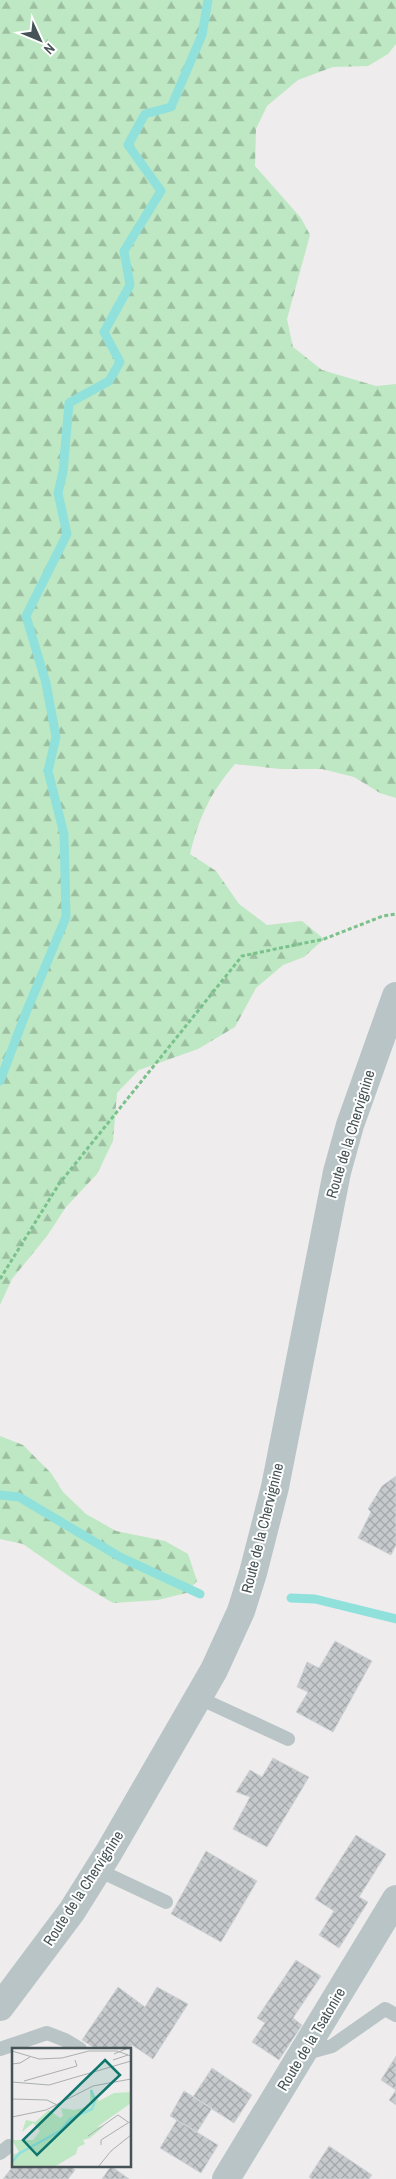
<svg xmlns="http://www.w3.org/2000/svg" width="396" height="2179" font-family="'Archivo Narrow',sans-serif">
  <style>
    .forest { fill: url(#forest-firs) }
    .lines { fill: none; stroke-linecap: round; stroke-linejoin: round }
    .stream { stroke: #90e0dc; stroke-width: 9 }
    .building { fill: url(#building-cross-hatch); stroke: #d0d4d7 }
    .path { stroke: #7ac18c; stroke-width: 3; stroke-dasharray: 4 2.5; stroke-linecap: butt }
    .service { stroke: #b8c4c6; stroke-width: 14 }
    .minor { stroke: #b8c4c6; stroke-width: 28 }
    .tertiary { stroke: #b8c4c6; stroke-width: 28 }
    .labels { text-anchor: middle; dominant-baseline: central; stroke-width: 4; stroke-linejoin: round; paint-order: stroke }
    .street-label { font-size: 15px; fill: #465356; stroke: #fff }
    .inset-river { fill: none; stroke: #90e0dc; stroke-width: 2.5 }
    .inset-road { fill: none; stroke: #abafb0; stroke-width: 1 }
    .view { fill: #0f766e; fill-opacity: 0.15; stroke: #0f766e; stroke-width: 2.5 }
    .inset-edge { fill: none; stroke: #465356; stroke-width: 2.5 }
  </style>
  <defs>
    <pattern id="forest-firs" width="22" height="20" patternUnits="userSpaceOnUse" patternTransform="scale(1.25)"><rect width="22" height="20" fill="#bee8c3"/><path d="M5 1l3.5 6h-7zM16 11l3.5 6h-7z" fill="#9cbfa1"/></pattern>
    <pattern id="building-cross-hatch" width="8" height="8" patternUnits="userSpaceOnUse" patternTransform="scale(1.25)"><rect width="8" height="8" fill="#c6cacd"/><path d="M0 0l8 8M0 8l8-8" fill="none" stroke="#a3a7a9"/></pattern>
  </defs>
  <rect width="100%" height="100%" fill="#eeecec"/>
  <path class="forest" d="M0,0H396V44L388,54L368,66L333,67L298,80L267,106L256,129L255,166L301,218L310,235L287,319L293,347L322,370L376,386L396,384V798L380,793L354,777L322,769H280L235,764C211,792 199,817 190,854L216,871L239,904L267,925L302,921L324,939L304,957L283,965L256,988L235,1027L198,1049L139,1070L117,1093L113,1141L97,1174L66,1207L47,1236L12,1279L0,1305Z
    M0,1436L23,1445L51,1473L63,1492L86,1514L116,1531L165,1541L188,1554L197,1581L186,1593L158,1600L113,1603L79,1583L23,1544L0,1539Z"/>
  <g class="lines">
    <path class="stream" d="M0,1081L25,1015L66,917L64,834L48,771L56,737L46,683L26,616L67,534L58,493L63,472L69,403L109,381L120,362L104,332L130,285L124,251L161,191L128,145L145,114L171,107L202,35L208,0
      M0,1495L19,1497L120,1557L200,1594
      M291,1598L315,1599L396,1619"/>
  </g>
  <path class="building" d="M396,1476V1545L391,1555L358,1538L371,1512L368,1509L382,1486Z
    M335,1641L372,1661L333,1732L296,1712L308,1692L297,1687L307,1662L319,1668Z
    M273,1758L309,1777L267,1847L233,1829L250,1797L236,1792L250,1770L262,1777Z
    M356,1835L386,1854L359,1897L368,1902L339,1948L319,1935L334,1911L315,1899Z
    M206,1851L257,1881L221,1942L171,1914Z
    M296,1960L321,1976L293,2018L302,2025L279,2060L252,2042L265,2023L257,2018Z
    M118,1987L145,2007L157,1987L188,2004L153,2059L132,2045L130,2049H96L82,2040Z
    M396,2056V2105L389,2100L396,2090L381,2080Z
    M212,2068L252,2095L234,2123L193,2097Z
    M184,2091L212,2108L197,2132L170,2116Z
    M177,2120L218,2145L201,2173L160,2148Z
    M329,2146L372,2175L369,2179H312L309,2177Z
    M14,2165H70L75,2170L68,2179H3Z
    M111,2166L129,2179H102Z"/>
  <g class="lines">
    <path class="path" d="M0,1279L59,1184L242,956L324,939L383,916L396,914"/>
    <path class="service" d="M197,1697L288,1739
      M98,1870L166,1902
      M0,2049L47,2033L65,2040L80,2049
      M303,2054L332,2046L385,2009L396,2015
      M0,2153L9,2146"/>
    <path class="minor" d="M226,2179L396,1899"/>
    <path class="tertiary" d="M0,2007L72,1911L109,1852L214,1670L241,1611L253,1573L275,1487L337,1172L350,1125L396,996"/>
  </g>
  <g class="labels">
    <g class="street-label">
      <text transform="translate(350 1134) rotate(-73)">Route de la Chervignine</text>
      <text transform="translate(262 1528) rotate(-76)">Route de la Chervignine</text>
      <text transform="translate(83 1888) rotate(-57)">Route de la Chervignine</text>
      <text transform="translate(311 2039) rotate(-59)">Route de la Tsatonire</text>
    </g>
  </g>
  <g transform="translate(12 2048)">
    <rect width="119" height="119" fill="#eeecec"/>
    <path d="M78,41L87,53L102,45L119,44V55L85,79L92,78L78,90L71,92L73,96L66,99L64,106L42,119H0V107L7,104L0,92H21L28,83L21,75L10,84L14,72L23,74L37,62L48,70L51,68L49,60L62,62L78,58Z" fill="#bee8c3"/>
    <path class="inset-river" d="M0,114L8,105L48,83L58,71L80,61L83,53L79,42"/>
    <path class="inset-road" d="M0,3L27,11L50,10L77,3H105L119,8M102,6L116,0M101,12L116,7M0,16L8,15L18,9M12,33L65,18L63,12M0,34L37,37L119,13M0,51L35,52L45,57M0,69L34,62L81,38L119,31M76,88L106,67L116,74M89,97V92L119,73M86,119L99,103L119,87"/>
    <path class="view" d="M93,12L108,27L25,107L11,92Z"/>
    <rect width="119" height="119" class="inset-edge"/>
  </g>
  <g transform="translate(40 40) rotate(134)" stroke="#ffffff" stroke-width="4" paint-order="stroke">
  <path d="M0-4L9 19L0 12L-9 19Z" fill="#465356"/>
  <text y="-8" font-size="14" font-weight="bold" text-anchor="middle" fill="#465356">N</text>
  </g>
</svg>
